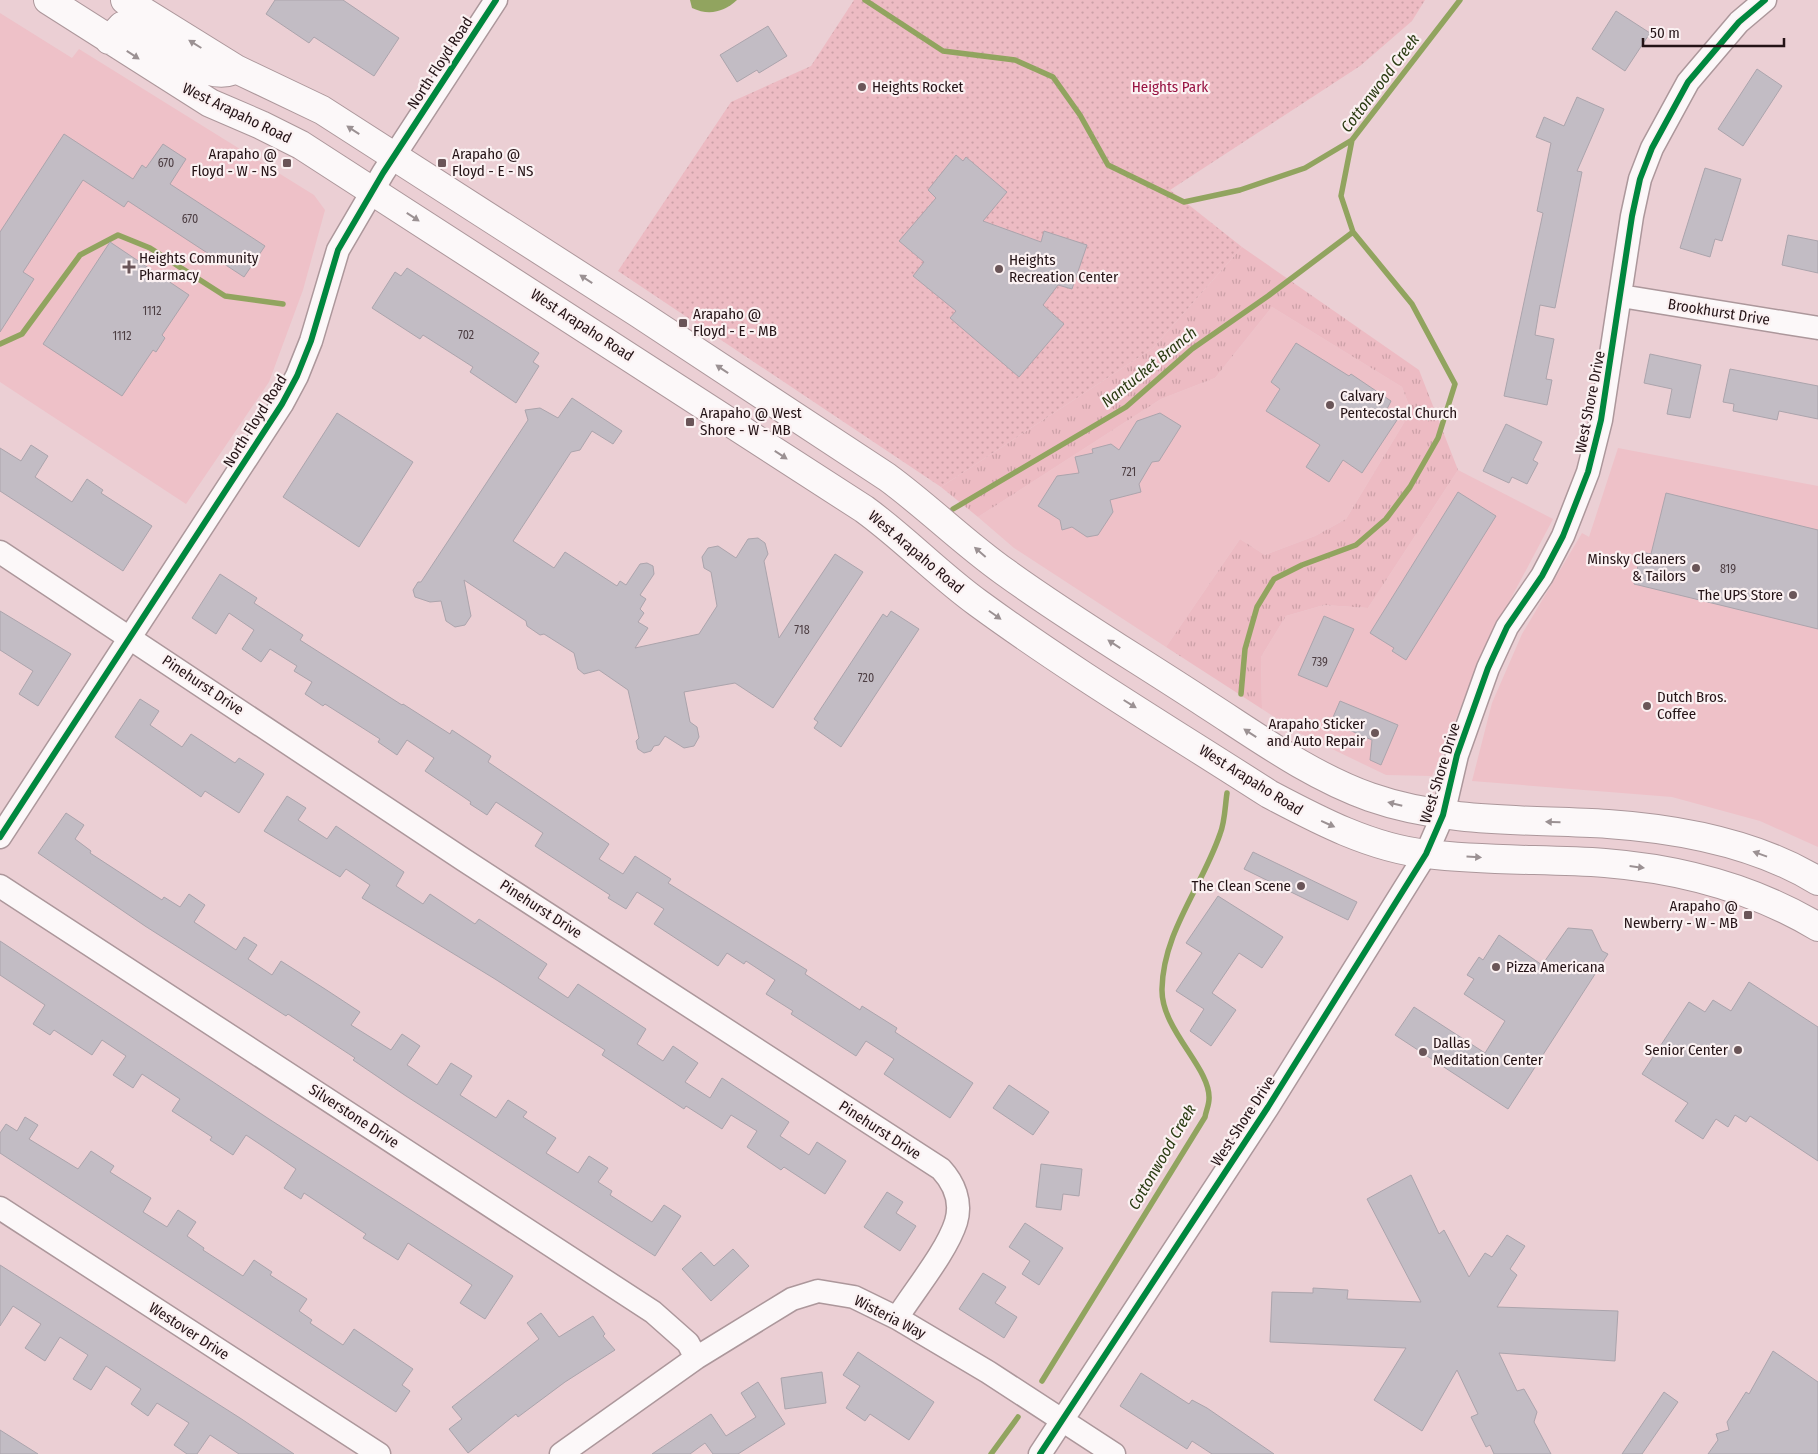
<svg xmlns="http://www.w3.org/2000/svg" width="1818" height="1454" font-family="'Fira Sans Condensed',sans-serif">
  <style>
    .built { fill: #eec1c8 }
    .grass { fill: url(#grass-tufts) }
    .park { fill: url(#park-dots) }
    .water { fill: #91a45f }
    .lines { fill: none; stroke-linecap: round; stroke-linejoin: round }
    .stream { stroke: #91a45f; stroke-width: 5.5 }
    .building { fill: #c2bcc4; stroke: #aba4ac }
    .minor-casing { stroke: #ac979b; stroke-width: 25 }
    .major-casing { stroke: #ac979b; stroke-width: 30 }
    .minor { stroke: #fcf8f9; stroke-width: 22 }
    .major { stroke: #fcf8f9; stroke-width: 28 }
    .cycleway-casing { stroke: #fbf1f2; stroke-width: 9 }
    .cycleway { stroke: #00873e; stroke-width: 6 }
    .oneway { fill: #9b9193 }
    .poi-dot { fill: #6a5558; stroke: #fbf1f2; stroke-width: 2 }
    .labels { text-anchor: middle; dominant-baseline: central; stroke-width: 4.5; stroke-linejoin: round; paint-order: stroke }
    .number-label { font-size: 12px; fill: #4c3d42 }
    .street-label { font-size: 15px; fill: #241316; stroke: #fbf1f2 }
    .poi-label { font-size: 15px; fill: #241316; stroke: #fbf1f2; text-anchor: start }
    .park-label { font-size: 15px; fill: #971241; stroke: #fbf1f2 }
    .water-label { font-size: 16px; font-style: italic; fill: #2a3b12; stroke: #fbf1f2 }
  </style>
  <defs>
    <pattern id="grass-tufts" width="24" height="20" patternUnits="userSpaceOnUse" patternTransform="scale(1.25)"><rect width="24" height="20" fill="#edbbc3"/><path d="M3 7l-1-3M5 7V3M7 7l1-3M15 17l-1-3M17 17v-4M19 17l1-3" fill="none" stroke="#cba0a7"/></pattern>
    <pattern id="park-dots" width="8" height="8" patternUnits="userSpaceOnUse" patternTransform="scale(1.25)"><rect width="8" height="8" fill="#edbbc3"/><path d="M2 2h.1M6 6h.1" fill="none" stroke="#cba0a7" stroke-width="1.8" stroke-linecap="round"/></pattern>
  </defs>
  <rect width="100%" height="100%" fill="#ebcfd4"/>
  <path class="built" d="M0,13L72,58L79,49L314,195L325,210L303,290L269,382L186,504L0,382Z
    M1272,307L1402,387L1411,411L1346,519L1315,536L1265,555L1240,539L1166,647L1014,548L978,517L1161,399L1215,378Z
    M1618,448L1818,486V847L1760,821L1672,797L1472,781L1492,703L1522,634L1582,533L1589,537Z
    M1458,470L1553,519L1488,642L1432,776L1386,775L1301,734L1262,709L1261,657L1286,616L1324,605L1368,608Z"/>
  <path class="grass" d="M1242,247L1419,370L1458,470L1368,608L1324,605L1286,616L1261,657L1262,709L1166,647L1240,539L1265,555L1315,536L1346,519L1411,411L1402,387L1272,307L1215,378L1161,399L978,517L941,487L1153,348Z"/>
  <path class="park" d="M854,0H1425L1412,21L1360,66L1170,190L1242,247L1153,348L941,487L618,271L731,102L811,66Z"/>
  <path class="water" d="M690,0H737C724,12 709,16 692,8Z"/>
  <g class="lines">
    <path class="stream" d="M865,0L943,51L1015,60L1053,77L1080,115L1108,165L1184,202L1240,190L1305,168L1352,140
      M0,344L22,334L80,255L118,235L150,248L225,296L283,304
      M953,509L1126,407L1192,349L1268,296L1353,232
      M1241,694L1245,649L1257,607L1274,579L1302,565L1356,545L1386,519L1410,487L1438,438L1455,384L1412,304L1353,232L1341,196L1352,140L1460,0
      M1042,1381L1205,1117C1206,1111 1209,1105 1209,1099C1211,1068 1161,1030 1162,989C1163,932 1202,887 1220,834C1225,822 1225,806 1227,793
      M991,1454L1018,1417"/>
  </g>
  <path class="building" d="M275,0H343L399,38L374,76L314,37L309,43L266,14Z
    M1616,11L1650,33L1625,71L1592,49Z
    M768,26L787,56L759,73L757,70L737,82L720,55Z
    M1757,69L1782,86L1743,146L1718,129Z
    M1577,97L1604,109L1577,171L1582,172L1555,308L1540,305L1535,335L1554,339L1546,379L1552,380L1547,405L1504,396L1543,213L1537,211L1551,143L1536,137L1544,117L1564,126Z
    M64,134L133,179L142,165L146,168L163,144L186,159L170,184L265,246L244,277L128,201L124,207L83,180L23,272L34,279L0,332V232Z
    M956,155L963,161L966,157L1007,192L983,221L1041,242L1044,231L1087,245L1072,289L1058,285L1043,305L1064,324L1019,377L950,318L956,311L913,276L924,262L899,241L936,198L928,190Z
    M1705,168L1741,179L1722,241L1715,239L1710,257L1680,248Z
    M1788,235L1818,241V273L1782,265Z
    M110,242L189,295L162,335L165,338L156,352L153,350L122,396L43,344Z
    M407,268L539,353L533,362L539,366L516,403L470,372L473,367L423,335L420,339L372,308L395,272L401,276Z
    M1296,343L1349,376L1351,374L1391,401L1387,409L1399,417L1362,473L1343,460L1329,482L1306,467L1320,445L1266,411L1280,389L1271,382Z
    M1650,354L1701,365L1690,418L1667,414L1672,389L1644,383Z
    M1730,369L1818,386V419L1779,411L1777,420L1733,411L1734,404L1723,402Z
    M572,398L622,431L613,444L592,431L580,450L571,452L513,541L554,568L565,552L617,586L620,581L626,585L640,564L647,563L653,566L654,574L640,595L646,599L640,609L644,613L638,622L648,628L635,648L699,634L717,606L711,572L704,568L702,557L708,548L718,546L736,558L748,539L758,538L765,543L768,554L764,561L779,638L835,554L863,572L773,708L735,683L684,692L690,722L697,727L699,737L694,746L684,748L665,736L659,745L654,746L651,751L644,753L638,749L636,741L639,738L628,690L599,670L584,674L578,669L574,653L544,634L540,635L527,626L526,621L464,580L471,616L465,625L455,627L446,621L441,601L430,602L415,597L413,590L418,582H421L528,420L525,410L540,408L558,418Z
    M337,413L413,462L359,547L283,497Z
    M1160,413L1181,426L1159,461L1152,462L1139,484L1141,492L1110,500L1113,512L1098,535L1087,537L1072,527L1062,530L1060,520L1038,506L1057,476L1079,473L1075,457L1093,453L1092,449L1111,444L1119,450L1137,421Z
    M1506,424L1542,442L1533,460L1538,463L1527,484L1512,477L1509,483L1483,471Z
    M31,445L48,456L35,477L72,502L87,479L103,490L101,493L152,526L123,571L0,491V448L21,461Z
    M1458,492L1496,516L1406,660L1392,651L1394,648L1370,633Z
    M1666,493L1818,530V629L1634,584L1641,552L1651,554Z
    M220,574L257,598L254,603L303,635L300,640L402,705L403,704L450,734L452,730L491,756L488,762L609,844L599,859L623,874L635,856L671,879L668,883L807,970L805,974L860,1010L862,1006L897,1028L895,1032L973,1083L950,1118L884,1074L894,1059L866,1041L856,1056L791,1014L793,1011L766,994L775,980L746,961L744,964L727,953L718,966L654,924L664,909L637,892L626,909L608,898L610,895L535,846L543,833L496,802L487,815L470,804L471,802L425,771L434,758L407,740L397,755L378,742L380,739L325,704L323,706L305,694L312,682L294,671L297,666L270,649L261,662L242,649L254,630L229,613L216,634L192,618Z
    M0,611L71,654L38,706L19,694L33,671L0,650Z
    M891,611L919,629L841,747L814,728L818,722L814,719L883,614L887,617Z
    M1324,616L1354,629L1327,687L1298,675Z
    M140,699L159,711L150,725L182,747L191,734L235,763L239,758L264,774L239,813L205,791L201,797L115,737Z
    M1340,701L1398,725L1381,765L1370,760L1372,740L1331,722Z
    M287,796L306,808L298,820L327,839L336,826L404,872L396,886L423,904L430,894L475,924L479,919L547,964L538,978L568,998L578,984L646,1029L637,1044L663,1061L673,1046L698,1063L685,1082L710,1098L722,1078L789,1122L780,1136L809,1155L817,1142L846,1161L825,1194L784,1167L781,1170L747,1147L757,1131L731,1115L722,1129L686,1106L684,1109L602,1055L605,1050L495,979L362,898L370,885L346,869L340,877L264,831Z
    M66,813L84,825L75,839L91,851L90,853L162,900L164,897L180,907L189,894L205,905L194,922L236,950L244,937L257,945L248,959L272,975L281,961L325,989L360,1012L351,1025L391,1050L402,1034L420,1046L407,1065L437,1085L451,1063L472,1076L460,1095L496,1118L508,1100L527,1112L523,1117L556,1138L546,1153L578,1173L589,1156L608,1168L598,1182L612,1191L610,1195L652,1222L664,1205L681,1216L655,1256L406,1096L353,1060L355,1058L288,1014L286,1016L145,926L38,853Z
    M1253,852L1357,902L1348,920L1244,869Z
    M1218,896L1283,937L1262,968L1239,953L1212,993L1236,1010L1211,1046L1190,1031L1204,1009L1176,991L1202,953L1186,943Z
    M1568,928L1592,930L1602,951L1608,954L1508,1109L1395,1035L1414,1007L1485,1053L1505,1021L1464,994L1474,979L1467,975L1479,957L1483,960L1499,935L1542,965Z
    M0,941L269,1119L513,1276L485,1319L460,1303L472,1285L408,1243L398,1260L363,1238L366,1234L304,1193L301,1199L284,1188L296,1169L270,1151L246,1135L233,1155L210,1140L212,1137L172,1111L180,1099L142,1074L133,1088L113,1075L126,1056L102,1040L92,1055L54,1030L50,1035L33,1024L45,1005L0,975Z
    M1749,982L1818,1027V1161L1750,1116L1746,1122L1735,1115L1728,1127L1716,1119L1703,1139L1675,1121L1688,1103L1642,1074L1689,1002L1705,1012L1713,1000L1731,1011Z
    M1009,1085L1049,1112L1033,1135L993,1108Z
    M25,1117L38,1125L29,1139L78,1169L91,1151L114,1166L110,1172L151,1198L143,1212L167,1227L178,1210L196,1222L187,1236L204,1248L203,1250L243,1276L254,1260L272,1272L270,1275L307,1299L299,1311L312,1320L310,1323L343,1345L354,1329L413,1369L402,1385L410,1391L396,1412L0,1153V1133L6,1124L17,1131Z
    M1041,1164L1082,1169L1079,1196L1063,1194L1061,1210L1036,1207Z
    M1411,1175L1439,1234L1444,1230L1469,1277L1485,1253L1492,1257L1507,1235L1525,1246L1510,1269L1517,1275L1497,1307L1618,1311L1615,1361L1499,1353L1517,1391L1524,1389L1537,1412L1534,1422L1551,1454H1494L1490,1445L1486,1447L1471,1417L1478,1414L1457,1370L1422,1431L1374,1400L1406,1348L1270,1342L1272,1292L1313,1293V1288L1348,1290L1347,1299L1421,1302L1367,1199Z
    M887,1192L903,1202L896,1213L916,1226L900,1251L864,1227Z
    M1025,1223L1063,1248L1039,1285L1022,1274L1030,1261L1009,1247Z
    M733,1249L749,1266L711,1301L682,1269L701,1252L714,1266Z
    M0,1265L240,1418L294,1454H239L210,1435L197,1454H187L174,1445L189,1423L157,1403L148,1416L131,1404L141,1389L106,1366L91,1390L73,1379L88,1355L60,1337L45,1361L25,1348L41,1324L13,1306L0,1326Z
    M983,1273L1006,1287L995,1303L1017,1317L1004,1338L959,1309Z
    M541,1313L559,1337L593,1316L605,1334L603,1336L615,1350L565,1382L518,1417L516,1414L468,1453L449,1429L462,1419L452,1407L539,1339L527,1323Z
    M1773,1351L1818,1382V1454H1708L1718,1440L1716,1434L1729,1430L1727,1422L1746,1392L1749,1394Z
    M858,1352L934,1402L909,1440L870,1414L865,1421L846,1408L860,1386L843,1375Z
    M822,1372L826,1403L785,1409L781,1378Z
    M1141,1373L1189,1404L1192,1400L1207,1408L1274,1454H1212L1192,1441L1187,1449L1120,1406Z
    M758,1382L785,1424L738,1454H713L705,1443L690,1454H652L711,1414L726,1436L756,1417L741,1393Z
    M1664,1392L1678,1402L1642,1454H1622Z
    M0,1430L38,1454H0Z"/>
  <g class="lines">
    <defs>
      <path id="minor" d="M1621,296L1818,328
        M0,552L464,860L941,1169C954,1183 962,1202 956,1222C947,1251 914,1291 897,1318
        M0,837L282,404L297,376L311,341L338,250L383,173L496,0
        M0,886L653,1312L688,1343L696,1358
        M0,1208L379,1454
        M561,1454L696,1358L792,1299L818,1291L854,1297L897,1318L988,1372L1114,1454
        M1040,1454L1268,1107L1426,854L1443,815L1457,755L1488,668L1507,627L1542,576L1563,536L1588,472L1601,420L1632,216L1640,179L1652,148L1688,82L1739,22L1765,0"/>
      <path id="major" d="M48,0L210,103L261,125L301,145L864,509C904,538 938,574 978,603C1071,671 1171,731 1269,794C1318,820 1371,848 1427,854C1486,861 1546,859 1605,863C1680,869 1753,888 1818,927
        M125,0L236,69L322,110L638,313L887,477C928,507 964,543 1005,572C1070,619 1139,660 1206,704C1259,738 1311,776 1370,797C1447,824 1528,819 1608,824C1680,829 1756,843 1818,881
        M109,40L122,26H131C156,41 203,82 232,71"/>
    </defs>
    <use href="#minor" class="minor-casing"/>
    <use href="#major" class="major-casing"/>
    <use href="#minor" class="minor"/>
    <use href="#major" class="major"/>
    <defs>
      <path id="cycleway" d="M0,837L282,404L297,376L311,341L338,250L383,173L496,0
        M1040,1454L1268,1107L1426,854L1443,815L1457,755L1488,668L1507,627L1542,576L1563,536L1588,472L1601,420L1632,216L1640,179L1652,148L1688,82L1739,22L1765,0"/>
    </defs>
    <use href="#cycleway" class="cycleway-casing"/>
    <use href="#cycleway" class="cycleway"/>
  </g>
  <defs><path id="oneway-solid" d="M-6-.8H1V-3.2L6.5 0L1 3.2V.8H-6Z" transform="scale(1.25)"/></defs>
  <g class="oneway">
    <use href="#oneway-solid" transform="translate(195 44) rotate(-148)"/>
    <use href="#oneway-solid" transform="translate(133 55) rotate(33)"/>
    <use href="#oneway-solid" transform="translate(353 130) rotate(-147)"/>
    <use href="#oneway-solid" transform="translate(413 217) rotate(33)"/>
    <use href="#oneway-solid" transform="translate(586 279) rotate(-147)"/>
    <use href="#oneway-solid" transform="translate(722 369) rotate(-146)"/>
    <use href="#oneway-solid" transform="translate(781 455) rotate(33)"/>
    <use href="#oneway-solid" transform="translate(980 552) rotate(-139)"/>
    <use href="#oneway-solid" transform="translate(995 615) rotate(35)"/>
    <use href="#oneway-solid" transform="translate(1114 644) rotate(-147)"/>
    <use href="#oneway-solid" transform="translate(1130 704) rotate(32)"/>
    <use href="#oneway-solid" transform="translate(1250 733) rotate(-147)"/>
    <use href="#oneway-solid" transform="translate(1395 804) rotate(-166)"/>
    <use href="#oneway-solid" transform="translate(1553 822) rotate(-178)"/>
    <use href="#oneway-solid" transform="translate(1328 824) rotate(24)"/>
    <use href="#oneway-solid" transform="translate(1760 854) rotate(-160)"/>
    <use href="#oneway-solid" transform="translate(1474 857) rotate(3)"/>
    <use href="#oneway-solid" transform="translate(1637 867) rotate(7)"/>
  </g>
  <g class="poi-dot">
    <circle cx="862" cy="87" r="5"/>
    <rect x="282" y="158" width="10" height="10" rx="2.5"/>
    <rect x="437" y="158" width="10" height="10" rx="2.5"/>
    <path d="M126.5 259.5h5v5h5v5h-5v5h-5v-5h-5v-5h5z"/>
    <circle cx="999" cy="269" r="5"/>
    <rect x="678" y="318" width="10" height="10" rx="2.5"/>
    <circle cx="1330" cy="405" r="5"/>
    <rect x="685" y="417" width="10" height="10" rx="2.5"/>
    <circle cx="1696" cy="568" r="5"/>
    <circle cx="1793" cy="595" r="5"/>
    <circle cx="1647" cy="706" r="5"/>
    <circle cx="1375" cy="733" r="5"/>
    <circle cx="1301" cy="886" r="5"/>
    <rect x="1743" y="910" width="10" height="10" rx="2.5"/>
    <circle cx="1496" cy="967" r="5"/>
    <circle cx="1738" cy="1050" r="5"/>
    <circle cx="1423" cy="1052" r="5"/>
  </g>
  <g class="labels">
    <g class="number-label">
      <text x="166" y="163">670</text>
      <text x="190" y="219">670</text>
      <text x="152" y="311">1112</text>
      <text x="466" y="335">702</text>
      <text x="122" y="336">1112</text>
      <text x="1129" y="472">721</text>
      <text x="1728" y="569">819</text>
      <text x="802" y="630">718</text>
      <text x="1320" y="662">739</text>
      <text x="866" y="678">720</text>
    </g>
    <g class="street-label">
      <text transform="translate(440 63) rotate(-57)">North Floyd Road</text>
      <text transform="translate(237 113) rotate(26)">West Arapaho Road</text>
      <text transform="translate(1719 312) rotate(9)">Brookhurst Drive</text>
      <text transform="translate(582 325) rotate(33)">West Arapaho Road</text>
      <text transform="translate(1590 402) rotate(-79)">West Shore Drive</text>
      <text transform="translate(255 421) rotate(-58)">North Floyd Road</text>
      <text transform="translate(916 552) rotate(40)">West Arapaho Road</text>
      <text transform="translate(203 685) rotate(34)">Pinehurst Drive</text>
      <text transform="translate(1440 773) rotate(-73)">West Shore Drive</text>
      <text transform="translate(1251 780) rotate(32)">West Arapaho Road</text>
      <text transform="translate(541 909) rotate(33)">Pinehurst Drive</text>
      <text transform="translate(354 1116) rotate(33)">Silverstone Drive</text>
      <text transform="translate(1243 1121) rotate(-57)">West Shore Drive</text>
      <text transform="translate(880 1130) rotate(33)">Pinehurst Drive</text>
      <text transform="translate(890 1317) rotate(27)">Wisteria Way</text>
      <text transform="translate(189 1331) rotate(33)">Westover Drive</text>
    </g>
    <g class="poi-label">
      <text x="872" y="87">Heights Rocket</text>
      <text x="277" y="154" text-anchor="end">Arapaho @<tspan x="277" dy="17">Floyd - W - NS</tspan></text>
      <text x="452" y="154">Arapaho @<tspan x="452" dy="17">Floyd - E - NS</tspan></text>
      <text x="139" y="258">Heights Community<tspan x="139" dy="17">Pharmacy</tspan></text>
      <text x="1009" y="260">Heights<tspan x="1009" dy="17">Recreation Center</tspan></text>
      <text x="693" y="314">Arapaho @<tspan x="693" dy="17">Floyd - E - MB</tspan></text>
      <text x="1340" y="396">Calvary<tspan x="1340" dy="17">Pentecostal Church</tspan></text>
      <text x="700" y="413">Arapaho @ West<tspan x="700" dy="17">Shore - W - MB</tspan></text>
      <text x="1686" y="559" text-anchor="end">Minsky Cleaners<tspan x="1686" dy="17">&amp; Tailors</tspan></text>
      <text x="1783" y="595" text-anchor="end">The UPS Store</text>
      <text x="1657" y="697">Dutch Bros.<tspan x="1657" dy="17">Coffee</tspan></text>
      <text x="1365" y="724" text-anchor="end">Arapaho Sticker<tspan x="1365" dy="17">and Auto Repair</tspan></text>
      <text x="1291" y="886" text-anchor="end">The Clean Scene</text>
      <text x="1738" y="906" text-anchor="end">Arapaho @<tspan x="1738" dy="17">Newberry - W - MB</tspan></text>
      <text x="1506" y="967">Pizza Americana</text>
      <text x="1433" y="1043">Dallas<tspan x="1433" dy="17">Meditation Center</tspan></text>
      <text x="1728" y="1050" text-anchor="end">Senior Center</text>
    </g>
    <g class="park-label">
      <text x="1170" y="87">Heights Park</text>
    </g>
    <g class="water-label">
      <text transform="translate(1380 83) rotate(-53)">Cottonwood Creek</text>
      <text transform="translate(1149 367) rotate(-39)">Nantucket Branch</text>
      <text transform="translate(1162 1157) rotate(-60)">Cottonwood Creek</text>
    </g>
  </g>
  <path d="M1643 38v8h141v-8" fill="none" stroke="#241316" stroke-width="2.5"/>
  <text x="1650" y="38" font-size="15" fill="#241316" stroke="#fbf1f2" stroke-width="4" paint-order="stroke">50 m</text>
</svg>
